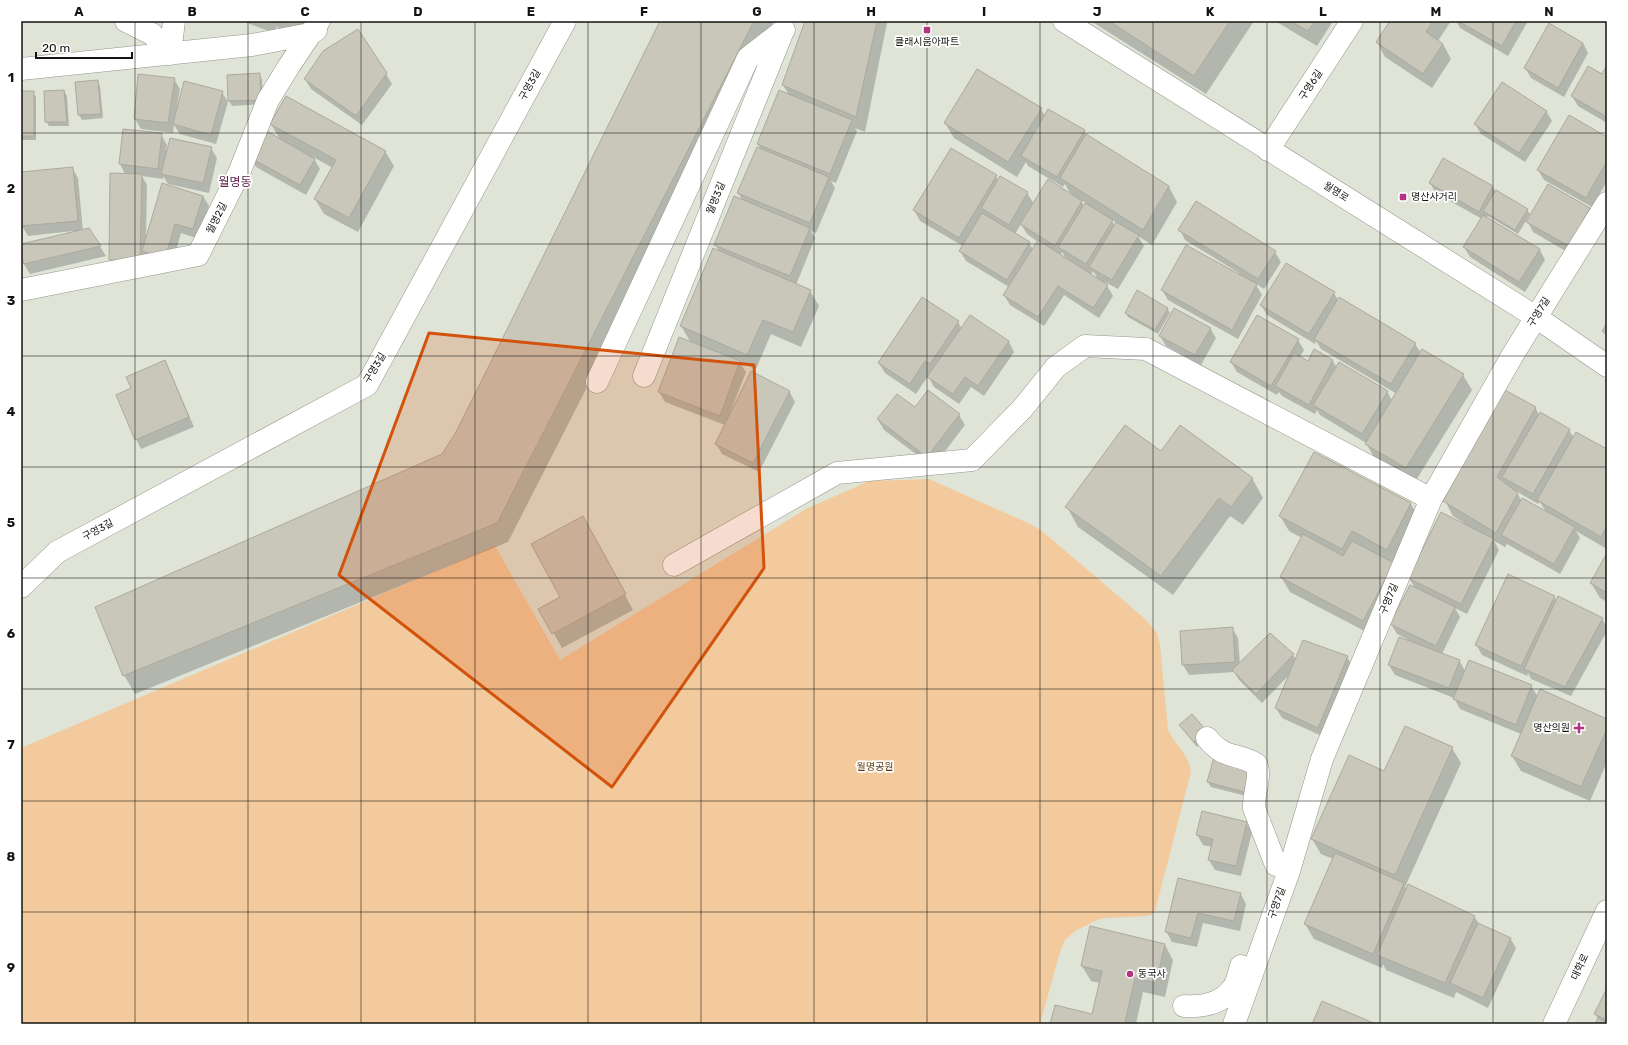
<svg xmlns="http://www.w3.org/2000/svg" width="1628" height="1045" font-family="Rubik,'Noto Sans KR',sans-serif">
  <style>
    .green { fill: #f3ca9d }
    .shadow { fill: #0003; fill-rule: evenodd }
    .building { fill: #c9c6ba; stroke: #aca99d }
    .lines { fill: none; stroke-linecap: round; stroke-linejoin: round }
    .minor-casing { stroke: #92978b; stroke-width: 23 }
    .minor { stroke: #fff; stroke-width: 22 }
    .marked { fill: #d3520c; fill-opacity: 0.2; stroke: #d3520c; stroke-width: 3; stroke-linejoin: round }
    .grid { fill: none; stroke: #131410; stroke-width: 1; stroke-opacity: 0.55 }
    .poi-dot { fill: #b13382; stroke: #fff; stroke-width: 1.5 }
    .labels { text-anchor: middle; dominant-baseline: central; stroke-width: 3.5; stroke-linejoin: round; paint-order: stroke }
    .poi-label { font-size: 10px; fill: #131410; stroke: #fff; text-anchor: start }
    .street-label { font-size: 10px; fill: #131410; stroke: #fff }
    .park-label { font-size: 10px; fill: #5c3b0e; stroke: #fff }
    .quarter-label { font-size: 12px; fill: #602347; stroke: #fff }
    .neatline { fill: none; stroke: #131410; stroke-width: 1.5 }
    .grid-label { font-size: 13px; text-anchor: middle; font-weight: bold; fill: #131410 }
  </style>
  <rect width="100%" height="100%" fill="#dfe4d7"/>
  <path class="green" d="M929,479L1028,523L1042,531L1144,618L1157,633L1160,645L1168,730C1175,745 1189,754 1191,772L1155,911L1151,915L1146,916L1106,918L1097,920L1075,931L1065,940L1060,952L1040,1024H21V748L495,546L560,660L806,509L869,481Z"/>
  <path class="shadow" d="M242,21H314L281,33L277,26L274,33Z
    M661,21H774L508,542L135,694L124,675L442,454L457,432Z
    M806,21H886L887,23L865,132L855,128L857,131L836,183L831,181L835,188L816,233L811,231L815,238L796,285L810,291L819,306L801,347L771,334L756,369L740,363L746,372L730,413L789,391L795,402L759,472L722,454L716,444L725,425L665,402L659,392L691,343L681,326L720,252L715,245L743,201L738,193L761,150L758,144L789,95L783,85Z
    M1091,21H1254L1206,94Z
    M1275,21H1333L1317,46Z
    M1391,21H1451L1438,41L1443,44L1451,59L1432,88L1385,57L1377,42Z
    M1456,21H1528L1508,56L1460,28Z
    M1583,43L1588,53L1564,97L1531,78L1525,68Z
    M1607,67V123L1578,106L1572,96L1602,76Z
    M259,74L262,79L263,104L232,106L229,101L228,76Z
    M386,74L392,84L362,125L311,89L305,79Z
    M174,79L180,89L177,106L222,92L228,102L216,144L180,134L174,125L173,133L141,129L135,119Z
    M97,81L100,86L103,118L82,120L79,115L76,83Z
    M64,91L67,96L69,126H49L46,121Z
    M21,92H33L36,97V140H21Z
    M1041,109L1045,116L1084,130L1086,135L1169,187L1177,202L1152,245L1138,236L1144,246L1118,289L1105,282L1113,296L1099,318L1064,295L1044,326L1010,305L1004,295L1009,287L966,261L960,251L963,246L920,221L914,210L996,176L998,180L1027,193L1034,204L1071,195L1065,184L1063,187L1028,166L1026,162L1017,177L954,138L945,123ZM1081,200L1086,203L1084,206ZM1111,219L1117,223L1115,226ZM1021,224L1027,234L1038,242L1033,250L1029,243L1015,234ZM1062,252L1067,260L1060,256ZM1093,271L1095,274L1098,280L1091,275Z
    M1546,111L1552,121L1525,162L1481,134L1475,124Z
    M271,124L385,151L394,166L358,232L324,214L315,199L333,168L313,157L320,169L306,195L256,167L251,157L281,141Z
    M123,130L161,134L167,145L166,150L211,148L217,158L209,193L168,184L163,176V179L142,176L147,185L146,238L203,196L209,206L199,239L181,233L171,268L116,270L110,259L125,174L120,164Z
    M1607,138V181L1592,207L1544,180L1538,170Z
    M72,168L78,178L83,231L89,229L106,256L30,274L24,264L21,245L74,233L73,231L28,236L22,226L21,173Z
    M1430,183L1493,187L1496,192L1527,210L1530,214L1518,234L1488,216L1486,218L1540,250L1545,260L1525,292L1470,257L1464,247L1482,219L1436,193Z
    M1548,186L1590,209L1595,219L1574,256L1533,232L1528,222Z
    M1180,230L1275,252L1281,262L1264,289L1255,283L1262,295L1238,339L1168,300L1162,290L1238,275L1239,273L1185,240Z
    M1334,293L1338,300L1415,344L1421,353L1463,375L1472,390L1415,482L1375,459L1366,443L1320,415L1317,410L1315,414L1282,396L1279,392L1277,395L1237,372L1231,362L1298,340L1304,350L1299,358L1309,363L1332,360L1337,368L1387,391L1392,401L1397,394L1321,349L1316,341L1315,344L1267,315L1261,305Z
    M1167,308L1170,313L1158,334L1128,317L1126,313Z
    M971,316L1009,342L1014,352L984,396L971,387L959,404L934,387L928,376L916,394L885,373L879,363L958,322L962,329Z
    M1210,328L1216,338L1201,365L1166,346L1160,336Z
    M164,361L170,371L194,427L141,449L136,439L132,389Z
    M1535,407L1539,415L1569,430L1574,438L1607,450V549L1576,531L1580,538L1560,574L1507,544L1505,547L1494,541L1499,550L1467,614L1455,608L1460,617L1442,654L1459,660L1465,671L1531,686L1538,697L1607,720V762L1590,801L1521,771L1512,756L1521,734L1460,709L1454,698L1395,675L1389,665L1407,639L1397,634L1391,624L1415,588L1409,578L1464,523L1453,516L1445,501ZM1516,491L1538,504L1540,502L1546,512L1521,500Z
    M915,409L959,415L965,425L933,467L884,430L878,420Z
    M1162,452L1252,478L1263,498L1243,525L1230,516L1173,595L1078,527L1067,507Z
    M1314,453L1411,504L1419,519L1372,635L1290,592L1281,577L1302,538L1289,531L1280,516Z
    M591,532L633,610L562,648L540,609L561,597Z
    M1607,555V602L1600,598L1591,583Z
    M1554,597L1557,601L1602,619L1607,627V631L1571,696L1531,679L1528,673L1527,676L1482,655L1476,644Z
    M1232,628L1238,638L1240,664L1293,655L1296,660L1347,657L1353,667L1324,737L1282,718L1276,708L1290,674L1262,703L1239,680L1234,672L1189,675L1183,665L1181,632Z
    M1180,726L1209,736L1197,747Z
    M1452,748L1461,763L1405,887L1406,889L1474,916L1479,924L1510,938L1516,948L1488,1008L1456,992L1454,998L1386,970L1383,964L1382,968L1314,939L1305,924L1333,859L1321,854L1312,839L1385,772Z
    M1214,758L1249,767L1246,796L1211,787L1208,782Z
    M1203,812L1246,822L1252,832L1241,876L1215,870L1209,860L1212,847L1203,845L1197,835Z
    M1178,879L1240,893L1246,904L1240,931L1203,923L1197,947L1172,942L1166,931Z
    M1165,945L1173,960L1165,997L1143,992L1136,1024H1051L1093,1016L1100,983L1091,981L1082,966Z
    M1607,990V1024H1596L1598,1019L1595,1014Z"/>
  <path class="building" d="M275,21H294L274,23Z
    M660,21H754L497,523L123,676L95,607L442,454L456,432Z
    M805,21H877L856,117L782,85Z
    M1109,21H1230L1194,76Z
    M1290,21H1315L1308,31Z
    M1390,21H1433L1426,32L1443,44L1423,74L1376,42Z
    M1458,21H1516L1502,46Z
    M1549,23L1583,43L1558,88L1524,68Z
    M358,29L387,73L356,116L304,79L323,51Z
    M1607,65V117L1571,96L1588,66L1602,74Z
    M977,69L1042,108L1008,162L944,123Z
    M260,73L261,100L228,101L227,75Z
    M138,74L175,78L168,123L134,119Z
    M98,80L101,114L78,115L75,82Z
    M184,81L223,91L211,135L173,124Z
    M1502,82L1547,111L1519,153L1474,124Z
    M64,90L67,122H45L44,91Z
    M779,90L852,120L830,174L757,144Z
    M21,91H34V136H21Z
    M286,96L386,151L349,218L314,199L336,160L270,124Z
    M1048,109L1085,130L1057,177L1021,156Z
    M1569,115L1607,137V161L1586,198L1537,170Z
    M123,129L162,133L158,169L119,164Z
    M265,130L315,159L300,185L249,157Z
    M1086,134L1169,186L1143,230L1060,178Z
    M170,138L212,147L203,183L161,174Z
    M757,147L829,177L810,223L737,193Z
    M951,148L997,175L959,238L913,210Z
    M1443,158L1493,186L1479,212L1429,183Z
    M73,167L78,221L21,226V172Z
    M110,173L142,174L140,260H109Z
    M1000,176L1028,192L1009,225L981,208Z
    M1048,179L1082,201L1055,246L1020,224Z
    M162,183L203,196L193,229L175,224L165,258L142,251Z
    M1548,184L1590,208L1569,246L1526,222Z
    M1496,190L1528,209L1515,230L1483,211Z
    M734,196L810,228L790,276L714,245Z
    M1196,201L1276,251L1258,279L1178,230Z
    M1085,203L1113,220L1086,264L1058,247Z
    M982,213L1030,242L1007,280L959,251Z
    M1483,215L1540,249L1519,282L1463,247Z
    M1116,222L1139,235L1112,280L1089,267Z
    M89,228L101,246L24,264L21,255V244Z
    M1038,240L1108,285L1093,308L1058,286L1038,317L1003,295Z
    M1186,245L1257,284L1232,330L1161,290Z
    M713,248L811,290L793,332L763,320L747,355L680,326Z
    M1286,263L1335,292L1309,334L1260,305Z
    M1137,290L1168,308L1155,330L1125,313Z
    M922,297L959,321L930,364L925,361L910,384L878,363Z
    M1339,297L1416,343L1391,384L1314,339Z
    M1174,308L1211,328L1195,355L1159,336Z
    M970,315L1009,341L978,386L965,377L953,394L927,377Z
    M1257,315L1299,339L1271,386L1230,362Z
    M1607,323V335L1602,331Z
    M679,337L740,361L720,416L658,392Z
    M1314,349L1333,360L1309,405L1275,386L1294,353L1308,361Z
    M1422,349L1464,374L1406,468L1365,444Z
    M165,360L189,417L135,440L116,395L131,388L126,377Z
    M1339,362L1388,391L1362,434L1313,405Z
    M751,371L790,391L753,463L715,444Z
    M1503,389L1536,407L1497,477L1518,493L1496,533L1443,501Z
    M928,390L960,414L927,457L877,419L897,394L915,407Z
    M1540,412L1570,429L1533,494L1502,477Z
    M1125,425L1161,451L1180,425L1253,478L1231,507L1219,498L1161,576L1065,507Z
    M1576,432L1607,449V526L1601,537L1537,500Z
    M1314,452L1411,503L1387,550L1352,531L1342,549L1279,516Z
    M1522,498L1575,527L1554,564L1501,535Z
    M1441,512L1494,539L1461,604L1408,578Z
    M583,516L626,594L552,634L538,609L560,597L531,544Z
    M1303,534L1343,556L1352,541L1394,563L1363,621L1280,577Z
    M1607,553V593L1590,583Z
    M1508,574L1555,596L1521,666L1475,645Z
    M1410,585L1455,607L1436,646L1390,624Z
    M1558,596L1603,618L1565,687L1524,669Z
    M1233,627L1235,662L1182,665L1180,631Z
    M1270,633L1294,654L1256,694L1232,670Z
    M1399,637L1460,660L1449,688L1388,665Z
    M1303,640L1348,656L1318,728L1275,708Z
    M1469,660L1532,685L1516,725L1453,699Z
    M1540,689L1607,719V729L1581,787L1511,756Z
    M1192,714L1207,731L1194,742L1179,725Z
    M1405,726L1453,747L1395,875L1311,839L1349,755L1384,771Z
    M1214,757L1250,766L1244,792L1207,782Z
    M1202,811L1247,822L1236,866L1208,860L1213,839L1196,835Z
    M1335,853L1404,883L1373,954L1304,924Z
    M1178,878L1241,893L1234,921L1198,913L1191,938L1165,932Z
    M1408,884L1475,916L1445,983L1377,955Z
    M1478,923L1511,938L1483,998L1450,983Z
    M1090,926L1165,944L1156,983L1135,978L1125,1022L1133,1024H1050L1055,1005L1092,1014L1102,971L1081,966Z
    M1607,988V1020L1594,1014Z
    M1322,1001L1376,1024H1312Z
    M1598,1018L1607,1023V1024H1595Z"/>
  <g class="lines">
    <defs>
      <path id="minor" d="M126,21L152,34L170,54
        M1064,21L1536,317L1607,366
        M170,54L174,21
        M21,69L252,45L310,34L316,30
        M1268,150L1352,21
        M21,290L198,255L239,173L268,100L289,66L319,21
        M644,376L783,31
        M597,382L748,58L784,30
        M674,565L837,473L972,460L1022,409L1056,367L1085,346L1146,349L1431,499
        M21,587L57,552L367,385L565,21
        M1207,738C1225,760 1235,752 1256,764C1262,775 1253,794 1254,808L1276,865
        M1184,1006C1201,1007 1221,1004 1232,989C1237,984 1239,973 1241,966
        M1234,1024L1289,871L1322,759L1431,499L1512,356L1607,203
        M1554,1024L1607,911"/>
    </defs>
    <use href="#minor" class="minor-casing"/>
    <use href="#minor" class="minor"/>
  </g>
  <path class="marked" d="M429,333L754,365L764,568L612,787L339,575Z"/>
  <path class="grid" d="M135,21V1024M248,21V1024M361,21V1024M475,21V1024M588,21V1024M701,21V1024M814,21V1024M927,21V1024M1040,21V1024M1153,21V1024M1267,21V1024M1380,21V1024M1493,21V1024M21,133H1607M21,244H1607M21,356H1607M21,467H1607M21,578H1607M21,689H1607M21,801H1607M21,912H1607"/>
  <g class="poi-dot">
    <rect x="923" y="26" width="8" height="8" rx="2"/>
    <rect x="1399" y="193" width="8" height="8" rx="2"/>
    <path d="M1577 722h4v4h4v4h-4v4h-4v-4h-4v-4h4z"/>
    <circle cx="1130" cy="974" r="4"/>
  </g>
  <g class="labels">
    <g class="poi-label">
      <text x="927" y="42" text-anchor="middle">클래시움아파트</text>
      <text x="1411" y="197">명산사거리</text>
      <text x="1570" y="728" text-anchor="end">명산의원</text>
      <text x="1138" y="974">동국사</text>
    </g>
    <g class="street-label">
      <text transform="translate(530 85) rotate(-61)">구영3길</text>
      <text transform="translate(1311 85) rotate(-57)">구영6길</text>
      <text transform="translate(1336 192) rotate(32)">월명로</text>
      <text transform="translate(716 198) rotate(-68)">월명3길</text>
      <text transform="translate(217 218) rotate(-64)">월명2길</text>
      <text transform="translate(1539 312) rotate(-58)">구영7길</text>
      <text transform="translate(375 368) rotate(-59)">구영3길</text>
      <text transform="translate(98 530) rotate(-28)">구영3길</text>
      <text transform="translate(1389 599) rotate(-67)">구영7길</text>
      <text transform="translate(1277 903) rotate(-70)">구영7길</text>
      <text transform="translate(1580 967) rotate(-65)">대학로</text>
    </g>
    <g class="park-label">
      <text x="875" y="767">월명공원</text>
    </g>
    <g class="quarter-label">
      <text x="235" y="182">월명동</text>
    </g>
  </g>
  <rect width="1628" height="1045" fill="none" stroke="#ffffff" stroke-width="44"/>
  <path d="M36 52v6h96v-6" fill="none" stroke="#131410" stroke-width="2"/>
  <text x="42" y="52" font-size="12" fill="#131410" stroke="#ffffff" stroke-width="3" paint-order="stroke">20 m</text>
  <rect x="22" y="22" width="1584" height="1001" class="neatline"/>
  <g class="grid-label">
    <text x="79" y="16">A</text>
    <text x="192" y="16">B</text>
    <text x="305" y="16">C</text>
    <text x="418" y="16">D</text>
    <text x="531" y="16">E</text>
    <text x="644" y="16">F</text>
    <text x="757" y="16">G</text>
    <text x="871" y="16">H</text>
    <text x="984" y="16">I</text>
    <text x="1097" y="16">J</text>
    <text x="1210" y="16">K</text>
    <text x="1323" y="16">L</text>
    <text x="1436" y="16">M</text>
    <text x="1549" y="16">N</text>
    <text x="11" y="82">1</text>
    <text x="11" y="193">2</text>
    <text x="11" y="305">3</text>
    <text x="11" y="416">4</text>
    <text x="11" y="527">5</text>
    <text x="11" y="638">6</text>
    <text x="11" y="749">7</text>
    <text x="11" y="861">8</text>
    <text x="11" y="972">9</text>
  </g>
</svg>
